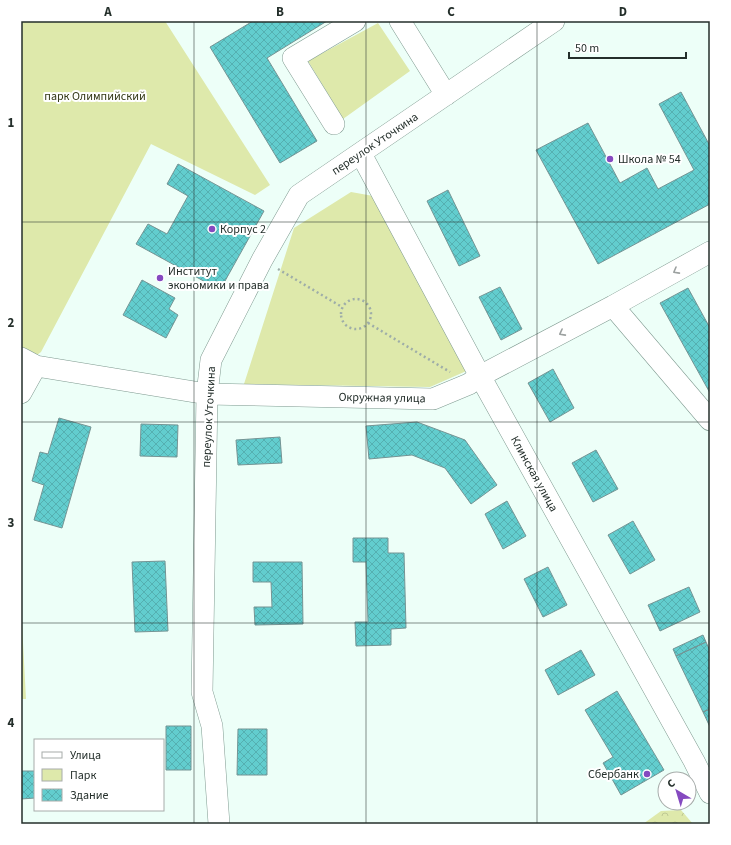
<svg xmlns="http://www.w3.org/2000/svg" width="731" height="845" font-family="'Source Sans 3',sans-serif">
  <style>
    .forest { fill: url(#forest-crowns) }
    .green { fill: #dee9ab }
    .building { fill: url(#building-cross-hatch); stroke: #759494 }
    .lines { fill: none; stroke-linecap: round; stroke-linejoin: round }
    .minor-casing { stroke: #7f9a90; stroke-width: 22 }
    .path { stroke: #9eada8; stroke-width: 2.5; stroke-dasharray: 2 3; stroke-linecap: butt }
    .minor { stroke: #fff; stroke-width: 21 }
    .oneway { stroke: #9ca1a0 }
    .grid { fill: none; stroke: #242f2b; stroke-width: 1; stroke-opacity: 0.55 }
    .poi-dot { fill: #854ac0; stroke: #fff; stroke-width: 1.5 }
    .labels { text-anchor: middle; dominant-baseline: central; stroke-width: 4; stroke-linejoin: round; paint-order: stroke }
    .park-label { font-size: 12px; fill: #323716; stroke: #fff }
    .street-label { font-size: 12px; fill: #242f2b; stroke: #fff }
    .poi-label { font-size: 12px; fill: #242f2b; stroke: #fff; text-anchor: start }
    .neatline { fill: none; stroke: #242f2b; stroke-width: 1.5 }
    .grid-label { font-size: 13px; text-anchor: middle; font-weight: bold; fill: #242f2b }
  </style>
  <defs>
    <pattern id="forest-crowns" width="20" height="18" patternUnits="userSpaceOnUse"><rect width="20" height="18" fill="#dee9ab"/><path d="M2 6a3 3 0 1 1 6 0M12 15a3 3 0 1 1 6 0" fill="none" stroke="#bec893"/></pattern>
    <pattern id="building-cross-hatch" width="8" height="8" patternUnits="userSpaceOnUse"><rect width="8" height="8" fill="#62cdce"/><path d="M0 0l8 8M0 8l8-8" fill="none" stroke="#55b0b1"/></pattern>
  </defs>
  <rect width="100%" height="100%" fill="#edfff8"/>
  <path class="forest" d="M681,810L693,824H643L661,811Z"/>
  <path class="green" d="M21,21H165L270,185L255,195L151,144L41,352L21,367Z
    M378,23L410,71L343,119L308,61Z
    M351,192L390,199L480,365L430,387L244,384L294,228Z
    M21,605L26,699H21Z"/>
  <path class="building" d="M253,21H327L267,58L317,141L280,163L210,47Z
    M681,92L710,146V204L598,264L536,150L588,123L620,183L647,168L658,189L694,170L659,104Z
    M178,164L264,211L220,290L136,244L148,224L167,234L188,196L167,184Z
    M448,190L480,256L459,266L427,201Z
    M142,280L175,298L169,309L178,315L166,338L123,315Z
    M500,287L522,329L501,340L479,297Z
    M688,288L710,328V393L660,303Z
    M553,369L574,408L550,422L528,383Z
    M59,418L91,427L62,528L34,520L44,485L32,481L40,452L48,454Z
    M417,422L465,440L497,485L471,504L445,468L412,455L369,459L366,426Z
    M141,424L178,425L177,457L140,456Z
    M280,437L282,463L238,465L236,440Z
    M596,450L618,489L593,502L572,463Z
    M507,501L526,536L503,549L485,514Z
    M633,521L655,560L630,574L608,535Z
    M353,538H388V553H404L406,628L391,629V645L356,646L355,622H368L366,562H353Z
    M165,561L168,631L135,632L132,562Z
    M253,562H302L303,624L255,625L254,607H272L271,582H253Z
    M548,567L567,605L543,617L524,579Z
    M689,587L700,612L660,631L648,605Z
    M703,635L706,642L676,656L673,649Z
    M706,642L710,651V709L703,712L676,656Z
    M581,650L595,675L558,695L545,670Z
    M617,691L664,770L621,795L603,763L613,757L585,710Z
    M710,709V727L703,712Z
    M166,726H191V770H166Z
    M238,729H267V775H237Z
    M21,771H35V798L21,799Z"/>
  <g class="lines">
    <defs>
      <path id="minor" d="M400,21L446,95
        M334,124L293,58L355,21
        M361,154L480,376L694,761L710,793
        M613,306L710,420
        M21,358L36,366L207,394L433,399L469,384L480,376L613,306L710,252
        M21,393L36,366
        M219,824L212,726L202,692L207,394L211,360L262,260L299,195L554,21"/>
    </defs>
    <use href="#minor" class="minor-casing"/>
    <path class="path" d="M278,269L342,307
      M341 314a15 15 0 1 1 30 0a15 15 0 1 1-30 0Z
      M368,323L450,372"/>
    <use href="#minor" class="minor"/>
  </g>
  <defs><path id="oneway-chevron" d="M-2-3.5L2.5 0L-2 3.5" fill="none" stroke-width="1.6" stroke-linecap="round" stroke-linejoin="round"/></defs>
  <g class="oneway">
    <use href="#oneway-chevron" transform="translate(676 271) rotate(151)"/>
    <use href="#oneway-chevron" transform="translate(562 333) rotate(152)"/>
  </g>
  <path class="grid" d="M194,21V824M366,21V824M537,21V824M21,222H710M21,422H710M21,623H710"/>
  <g class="poi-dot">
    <circle cx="610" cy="159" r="4"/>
    <circle cx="212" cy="229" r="4"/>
    <circle cx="160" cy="278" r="4"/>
    <circle cx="647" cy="774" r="4"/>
  </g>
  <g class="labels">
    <g class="park-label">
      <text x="95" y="96">парк Олимпийский</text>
    </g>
    <g class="street-label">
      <text transform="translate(375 144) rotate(-34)">переулок Уточкина</text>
      <text transform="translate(382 398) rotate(1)">Окружная улица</text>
      <text transform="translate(209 417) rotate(-87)">переулок Уточкина</text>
      <text transform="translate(534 474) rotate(61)">Клинская улица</text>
    </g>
    <g class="poi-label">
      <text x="618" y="159">Школа № 54</text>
      <text x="220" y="229">Корпус 2</text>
      <text x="168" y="271">Институт<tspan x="168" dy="14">экономики и права</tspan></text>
      <text x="639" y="774" text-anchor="end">Сбербанк</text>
    </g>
  </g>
  <rect width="731" height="845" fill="none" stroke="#ffffff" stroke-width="44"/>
  <rect x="34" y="739" width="130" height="72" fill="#ffffff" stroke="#a7acaa"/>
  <rect x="42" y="752" width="20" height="6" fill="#ffffff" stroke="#a7acaa"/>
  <text x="70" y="759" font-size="12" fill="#242f2b">Улица</text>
  <rect x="42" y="769" width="20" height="12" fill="#dee9ab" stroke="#a7acaa"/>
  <text x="70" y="779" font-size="12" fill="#242f2b">Парк</text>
  <rect x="42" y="789" width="20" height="12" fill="url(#building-cross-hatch)" stroke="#a7acaa"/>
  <text x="70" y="799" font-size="12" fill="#242f2b">Здание</text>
  <g transform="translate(677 791) rotate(322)"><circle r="19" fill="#ffffff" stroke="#a7acaa"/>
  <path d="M0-3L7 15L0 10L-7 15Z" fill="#854ac0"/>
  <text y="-6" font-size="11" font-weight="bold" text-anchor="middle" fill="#242f2b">С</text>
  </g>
  <path d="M569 52v6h117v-6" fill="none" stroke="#242f2b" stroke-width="2"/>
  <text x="575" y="52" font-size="12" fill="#242f2b" stroke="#ffffff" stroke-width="3" paint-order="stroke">50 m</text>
  <rect x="22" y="22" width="687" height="801" class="neatline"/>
  <g class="grid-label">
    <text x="108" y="16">A</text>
    <text x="280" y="16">B</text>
    <text x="451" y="16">C</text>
    <text x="623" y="16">D</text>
    <text x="11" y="127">1</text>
    <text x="11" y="327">2</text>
    <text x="11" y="527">3</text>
    <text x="11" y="727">4</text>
  </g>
</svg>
